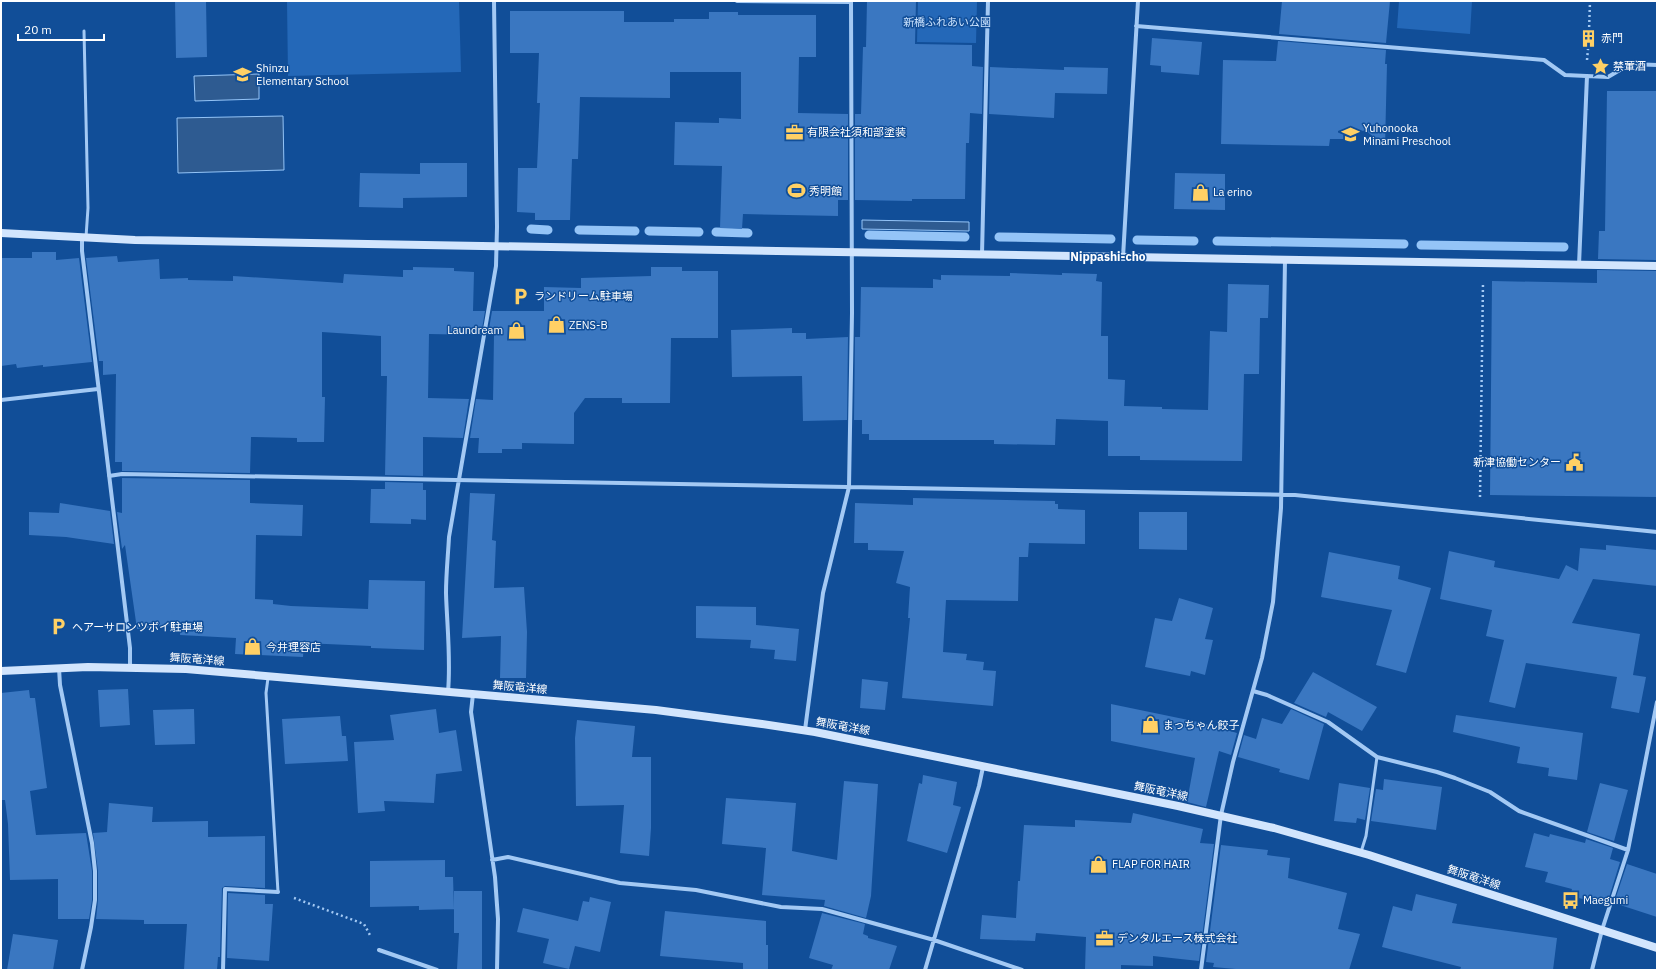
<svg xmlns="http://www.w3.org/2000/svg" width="1658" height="971" font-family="'IBM Plex Sans','Noto Sans JP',sans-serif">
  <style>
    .green { fill: #2468b8 }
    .water { fill: #2e5b91; stroke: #94c4f7 }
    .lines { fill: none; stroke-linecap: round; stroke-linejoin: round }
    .stream { stroke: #94c4f7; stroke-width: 9 }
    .building { fill: #3a77c1 }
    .path { stroke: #a3c9f4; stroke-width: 2.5; stroke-dasharray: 2 3; stroke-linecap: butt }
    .lane { stroke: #a3c9f4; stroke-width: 3 }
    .street { stroke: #a3c9f4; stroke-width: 4 }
    .secondary { stroke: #d2e5fd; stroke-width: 8 }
    .labels { text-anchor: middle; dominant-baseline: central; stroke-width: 3; stroke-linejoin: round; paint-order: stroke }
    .park-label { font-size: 11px; fill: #cbe3fe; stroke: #114e98 }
    .poi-label { font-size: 11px; fill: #fff; stroke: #114e98; text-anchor: start }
    .street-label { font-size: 11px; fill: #fff; stroke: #114e98 }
    .neighbourhood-label { font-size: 12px; font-weight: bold; fill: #fff; stroke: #114e98 }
  </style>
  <rect width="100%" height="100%" fill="#114e98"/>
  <path class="green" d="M287,1H459L461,72L288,76Z
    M918,1H977L976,43L917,42Z
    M1399,1H1472L1470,34L1397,28Z"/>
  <path class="water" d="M259,74V99L195,101L194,76Z
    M283,116L284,170L178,173L177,118Z
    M862,220L969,222V231L862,229Z"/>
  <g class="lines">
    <path class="stream" d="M531,229L548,230
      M579,230L635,231
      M649,231L699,232
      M716,232L748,233
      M869,235L965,237
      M999,237L1111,239
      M1137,240L1194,241
      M1217,241L1404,244
      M1421,245L1564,247"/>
  </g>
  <path class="building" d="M175,1H206L207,57L176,58Z
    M867,1H916L915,44L972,45V66L983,67L982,114L970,113L969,143H966L965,199H912V201L855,200V114H861L863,47H866Z
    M1282,1H1390L1386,43L1279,34Z
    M510,11H624V22H674V19H709V12H738V15H816V57H799L798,113L848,114V200H838V216L743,214L742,229L720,228L722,166L674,165L675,122L719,123V118L741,119V72H670V98L580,97L578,159H572L570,220H535V213L517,212L518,168H537L540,103H537L539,53H510Z
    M1152,38L1202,42L1199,75L1161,72V66L1150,65Z
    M1278,41L1386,50L1385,64H1387L1385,146L1365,130L1346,139H1330L1329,146L1221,144L1223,60L1276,61Z
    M990,67L1064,70V67L1108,68L1107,94L1055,93L1054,118L989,114Z
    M1607,91H1657L1656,260L1598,259L1599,231H1605Z
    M420,163H467V197L403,198V208L359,207L360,173L420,174Z
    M1175,173L1225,174V210L1174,209Z
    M32,252H56V260L79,258L92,362L43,367V365L17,368L16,364L1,366V258H32Z
    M117,256L118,262L159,259L160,279L188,278V280L233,281V276L343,283L344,274L403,277V270H413V267L454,268V271L474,272L473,311H485L481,335L429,334L428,398L469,399L463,438L423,437V476L385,475L387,376H381V336L322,332V397H325L324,442H297V438L251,437L250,473L122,471V462H115L116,374L103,375V361H99L86,258Z
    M651,267H682V271H718V338H671L670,403H622V398H585L574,413V444L522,443V449H502V453H478L479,438H470L476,399L493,400L494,335H488L492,311H544V287L581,288V278L651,276Z
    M1597,270L1656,271L1657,497L1490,495L1492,281L1597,283Z
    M1010,273L1062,275V273L1097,274L1096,281L1102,282L1101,336H1108V379L1125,380L1124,406L1162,407V409L1208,410L1210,331L1227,332L1228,284L1269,285L1268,318H1260L1259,374H1244L1242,461L1140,460V456H1108V421L1056,419L1055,445L994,444V440H869V434H862V420H854L855,337H860L861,287L933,288V279L941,280V275L1010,276Z
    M792,328V333H806V339L848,337L847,420L803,421L802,376L732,377L731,330Z
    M122,478L250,480V503L303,505L302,536L256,535L255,599L273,600V604L291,606L368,609L369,580L425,581L424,650L371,648V646L304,643L303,657L235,654L236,638L180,635L181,624L137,629L125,545L122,549L117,512L122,513Z
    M385,482L423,483V490H426V520L411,519V524L370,523L371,489H385Z
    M470,493L495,494L492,540L496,541L494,588L524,587L527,632L526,678H500L501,636L462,638Z
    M913,498L1055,501V504H1058V509L1085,510V544L1029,543L1028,557H1019L1018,601L946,600L943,652L967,654L966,660L984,662L983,670L996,671L993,706L902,698L910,618H908L910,587L896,583L904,551L868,550V543H854L855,503L913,505Z
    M60,503L110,511L114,544L66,537L29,535V512L59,513Z
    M1139,512H1187V550L1139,549Z
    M1606,545L1657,550V586L1593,579L1572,623L1640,634L1633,675L1646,677L1639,713L1611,708L1617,677L1526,663L1515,708L1489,702L1504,640L1486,636L1492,610L1440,599L1449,551L1495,561L1494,567L1559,579L1566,565L1578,571L1580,548L1606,550Z
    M1329,552L1400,566L1398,579L1431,588L1406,673L1376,665L1392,610L1321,597Z
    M1179,598L1213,608L1205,639L1213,640L1205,675L1191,671L1190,676L1145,667L1155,618L1172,621Z
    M696,606L756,607V625L799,629L796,661L774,659L775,650L750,648L751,640L696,638Z
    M1313,672L1377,707L1362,731L1328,712L1326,717L1294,703Z
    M862,679L888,682L885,710L860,708Z
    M128,689L130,725L100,727L98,690Z
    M29,690L30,698H35L47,788L30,791L36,835L86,833L92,871V900L89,919H58V879L10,880L8,824L5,800H1V693Z
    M1111,704L1198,722L1237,733L1231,755L1219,751L1206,807L1187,802L1195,758L1111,741Z
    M194,709L195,744L155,745L153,710Z
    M436,709L439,733L456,730L462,771L436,774L434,803L384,801L385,811L358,813L354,742L394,740L390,715Z
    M1291,709L1324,724L1309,780L1279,772L1280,769L1238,757L1244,735L1256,739L1262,718L1282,724Z
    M1456,715L1583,733L1577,780L1548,776L1549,768L1517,763L1520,747L1453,732Z
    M340,716L342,736H346L348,761L285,764L282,719Z
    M577,720L635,726L632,757H651V828L649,856L620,853L624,805L576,806L575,738Z
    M923,775L957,782L953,805L961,807L947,853L907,841L919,783L922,784Z
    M1384,779L1442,787L1436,830L1371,821L1376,789L1383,790Z
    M844,781L878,784L871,896L866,918L824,906L825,900L762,895L766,848L722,844L726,798L796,803L792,851L837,860Z
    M1339,783L1370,788L1365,820L1357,818L1356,823L1334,821Z
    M1600,783L1628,790L1614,841L1587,832Z
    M109,803L153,807L152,822L208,821V837L265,836V888L225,886L222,888L220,957H218L217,970H184L187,924H144V920L96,919L98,900V871L93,833L107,832Z
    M1133,813L1203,829L1200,843L1214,844L1199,961L1153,956V966L1121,965V970H1085L1086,937L1036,933L1035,941L980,939L982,915L1016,918L1018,881H1020L1024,825L1075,827V820L1131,823Z
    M1534,833L1549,837L1550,834L1585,843L1586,839L1613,848L1610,859L1620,862L1608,901L1597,898L1596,902L1570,896L1572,889L1545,882L1548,872L1525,867Z
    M1221,845L1268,850L1267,855L1290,858L1288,878L1347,893L1338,929L1360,934L1349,970H1247L1213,967L1214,963L1206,962Z
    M445,860V877H453L454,909L419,910V906L370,907V861Z
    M1627,864L1657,874V917L1614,903Z
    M454,891H482V970L457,969L459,933H454Z
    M228,893L265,895V904H273L269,961L227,958Z
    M1416,894L1457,904L1452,923L1557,938L1553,970H1460L1461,967L1382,947L1393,906L1412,911Z
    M590,897L611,902L600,952L575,946L569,969L543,963L549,939L517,932L523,908L578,921L583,901L589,902Z
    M665,911L766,921V945H768V970H743V963L660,956Z
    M822,913L865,924L863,934L868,936V938L897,946L889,970H831L833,965L809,958Z
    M13,934L58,940L53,970H7Z"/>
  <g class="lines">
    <path class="path" d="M1589,32L1590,1
      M1587,60L1588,49
      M1480,497L1483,282
      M294,898L364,924L371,937"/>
    <path class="lane" d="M84,31L88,208L86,237
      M268,678L266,693L278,892
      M1361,852L1366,836L1377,757"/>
    <path class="street" d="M737,1L851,2
      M1136,26L1544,60L1565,75L1608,77L1630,64L1657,65
      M82,237V251L130,648V667
      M982,254L988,1
      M1123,257L1138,1
      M1579,265L1587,76
      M1,400L98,389
      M109,476L122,474L1295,495L1657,532
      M59,668L60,685L92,843L95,871V900L91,927L82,970
      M1253,691L1267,695L1328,722L1377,757L1437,772L1455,778L1490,792L1519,811L1628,850
      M448,692C451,659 447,626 446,593C446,574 448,556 449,537L496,266L497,227L494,1
      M473,694L471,712L495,877L498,919L497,970
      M805,730L823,593L849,487L852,313L851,1
      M492,860L508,857L620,883L696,890L781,907L822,909L934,940L1022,970
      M379,950L437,970
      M223,970L225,889L278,892
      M925,970L979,786L983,767
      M1201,970L1221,815L1233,762L1262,658L1273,602L1281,508L1285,260
      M1592,970L1602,930L1628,850L1657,702"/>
    <path class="secondary" d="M1,233L135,240L1657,266
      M1,671L88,667L186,669L656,710L762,724L815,732L1178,806L1274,828L1369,855L1657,948"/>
  </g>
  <defs>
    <symbol id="building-bare" viewBox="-9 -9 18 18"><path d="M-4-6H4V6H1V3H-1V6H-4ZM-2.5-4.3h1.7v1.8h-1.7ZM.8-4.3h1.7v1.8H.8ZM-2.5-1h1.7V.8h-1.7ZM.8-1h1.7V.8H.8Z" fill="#ffd065" stroke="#114e98" stroke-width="2.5" paint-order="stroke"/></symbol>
    <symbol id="sight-bare" viewBox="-9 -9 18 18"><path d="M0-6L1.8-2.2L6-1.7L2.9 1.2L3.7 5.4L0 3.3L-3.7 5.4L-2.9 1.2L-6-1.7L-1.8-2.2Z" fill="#ffd065" stroke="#114e98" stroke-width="2.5" paint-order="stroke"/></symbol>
    <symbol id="school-bare" viewBox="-9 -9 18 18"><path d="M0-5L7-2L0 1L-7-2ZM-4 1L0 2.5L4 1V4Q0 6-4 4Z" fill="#ffd065" stroke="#114e98" stroke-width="2.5" paint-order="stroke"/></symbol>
    <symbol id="office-bare" viewBox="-9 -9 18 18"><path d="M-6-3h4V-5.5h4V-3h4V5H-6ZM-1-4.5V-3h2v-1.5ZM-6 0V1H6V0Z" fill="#ffd065" stroke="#114e98" stroke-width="2.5" paint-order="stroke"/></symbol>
    <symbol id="stadium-bare" viewBox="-9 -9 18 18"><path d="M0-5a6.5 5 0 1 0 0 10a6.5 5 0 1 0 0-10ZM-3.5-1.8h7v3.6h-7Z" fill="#ffd065" stroke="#114e98" stroke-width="2.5" paint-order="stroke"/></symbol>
    <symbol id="shop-bare" viewBox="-9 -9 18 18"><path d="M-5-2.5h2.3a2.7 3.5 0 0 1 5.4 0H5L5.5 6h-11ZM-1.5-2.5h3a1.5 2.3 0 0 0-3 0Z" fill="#ffd065" stroke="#114e98" stroke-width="2.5" paint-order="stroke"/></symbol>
    <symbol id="parking-bare" viewBox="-9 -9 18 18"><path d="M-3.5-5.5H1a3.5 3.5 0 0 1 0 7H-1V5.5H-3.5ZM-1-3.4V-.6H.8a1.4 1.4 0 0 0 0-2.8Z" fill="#ffd065" stroke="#114e98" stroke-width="2.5" paint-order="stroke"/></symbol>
    <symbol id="civic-bare" viewBox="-9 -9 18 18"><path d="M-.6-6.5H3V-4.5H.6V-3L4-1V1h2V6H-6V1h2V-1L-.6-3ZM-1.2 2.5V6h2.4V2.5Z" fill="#ffd065" stroke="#114e98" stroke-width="2.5" paint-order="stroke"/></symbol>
    <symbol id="bus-bare" viewBox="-9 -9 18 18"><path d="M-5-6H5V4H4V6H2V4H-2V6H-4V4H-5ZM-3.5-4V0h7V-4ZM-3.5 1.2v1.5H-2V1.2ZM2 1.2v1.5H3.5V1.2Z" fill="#ffd065" stroke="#114e98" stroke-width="2.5" paint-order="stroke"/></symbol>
  </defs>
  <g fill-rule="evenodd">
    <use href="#building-bare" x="1576" y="26" width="25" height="25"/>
    <use href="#sight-bare" x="1588" y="54" width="25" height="25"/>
    <use href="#school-bare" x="230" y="62" width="25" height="25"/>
    <use href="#office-bare" x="782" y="120" width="25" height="25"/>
    <use href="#school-bare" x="1338" y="122" width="25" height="25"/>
    <use href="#stadium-bare" x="784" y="178" width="25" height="25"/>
    <use href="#shop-bare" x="1188" y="180" width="25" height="25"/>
    <use href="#parking-bare" x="508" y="284" width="25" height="25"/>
    <use href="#shop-bare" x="544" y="312" width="25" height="25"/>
    <use href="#shop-bare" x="504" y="318" width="25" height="25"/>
    <use href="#civic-bare" x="1562" y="450" width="25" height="25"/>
    <use href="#parking-bare" x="46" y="614" width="25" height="25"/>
    <use href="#shop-bare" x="240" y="634" width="25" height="25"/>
    <use href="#shop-bare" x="1138" y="712" width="25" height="25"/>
    <use href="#shop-bare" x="1086" y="852" width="25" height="25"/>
    <use href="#bus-bare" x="1558" y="888" width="25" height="25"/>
    <use href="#office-bare" x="1092" y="926" width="25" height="25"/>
  </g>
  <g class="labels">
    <g class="park-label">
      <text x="947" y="22">新橋ふれあい公園</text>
    </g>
    <g class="poi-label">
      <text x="1601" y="38">赤門</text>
      <text x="1613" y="66">禁葷酒</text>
      <text x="256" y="68">Shinzu<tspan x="256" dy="13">Elementary School</tspan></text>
      <text x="1363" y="128">Yuhonooka<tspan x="1363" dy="13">Minami Preschool</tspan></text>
      <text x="807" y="132">有限会社須和部塗装</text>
      <text x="809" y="191">秀明館</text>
      <text x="1213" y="192">La erino</text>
      <text x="534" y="296">ランドリーム駐車場</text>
      <text x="569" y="325">ZENS-B</text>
      <text x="503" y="330" text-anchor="end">Laundream</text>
      <text x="1561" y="462" text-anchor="end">新津協働センター</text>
      <text x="72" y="627">ヘアーサロンツボイ駐車場</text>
      <text x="266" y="647">今井理容店</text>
      <text x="1163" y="725">まっちゃん餃子</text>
      <text x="1112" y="864">FLAP FOR HAIR</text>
      <text x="1583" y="900">Maegumi</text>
      <text x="1117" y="938">デンタルエース株式会社</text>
    </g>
    <g class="street-label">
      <text transform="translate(197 659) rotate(4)">舞阪竜洋線</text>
      <text transform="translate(520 687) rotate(5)">舞阪竜洋線</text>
      <text transform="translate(843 726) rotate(10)">舞阪竜洋線</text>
      <text transform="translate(1161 791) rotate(12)">舞阪竜洋線</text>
      <text transform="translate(1474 877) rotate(18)">舞阪竜洋線</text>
    </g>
    <g class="neighbourhood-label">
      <text x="1108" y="256">Nippashi-cho</text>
    </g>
  </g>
  <rect width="1658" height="971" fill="none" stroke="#ffffff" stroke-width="4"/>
  <path d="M18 34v6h86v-6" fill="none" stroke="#ffffff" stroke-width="2"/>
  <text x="24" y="34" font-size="12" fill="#ffffff" stroke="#114e98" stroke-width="3" paint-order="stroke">20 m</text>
</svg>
